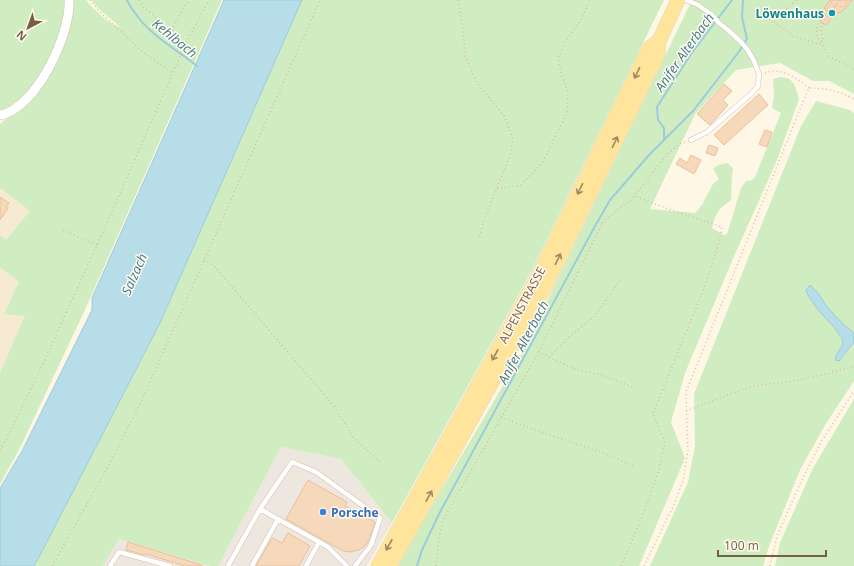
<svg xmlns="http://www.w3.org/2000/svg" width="854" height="566" font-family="'Open Sans',sans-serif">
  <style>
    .residential { fill: #f6ead2 }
    .industrial { fill: #eee7df }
    .green { fill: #cfedc1 }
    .water { fill: #b7dde9; stroke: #9cccdc }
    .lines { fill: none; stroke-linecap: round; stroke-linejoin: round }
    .stream { stroke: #9cccdc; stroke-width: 2 }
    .building { fill: #f6d8ba; stroke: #eac099 }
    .lane-casing { stroke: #d1bfa9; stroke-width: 5.5 }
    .street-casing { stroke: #d1bfa9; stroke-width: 10 }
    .primary-casing { stroke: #dfd8d3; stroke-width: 15 }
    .path { stroke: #dbbb9c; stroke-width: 1.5; stroke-dasharray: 1 3; stroke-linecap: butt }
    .lane { stroke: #fff; stroke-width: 4.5 }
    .street { stroke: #fff; stroke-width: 9 }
    .primary { stroke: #ffe49b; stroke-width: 14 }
    .oneway { stroke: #a18660 }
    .culture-dot { fill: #0f9aa8; stroke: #fffaed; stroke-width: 1.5 }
    .shop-dot { fill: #3f7fe0; stroke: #fffaed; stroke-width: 1.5 }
    .labels { text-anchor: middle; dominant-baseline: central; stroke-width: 3; stroke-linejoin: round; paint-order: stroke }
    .culture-label { font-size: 12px; font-weight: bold; fill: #0d838f; stroke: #fffaed; text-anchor: end }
    .street-label { font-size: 12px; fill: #795e47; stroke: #fffaed }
    .shop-label { font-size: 12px; font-weight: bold; fill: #366cbe; stroke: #fffaed; text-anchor: start }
    .water-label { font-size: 13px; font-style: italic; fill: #3f798f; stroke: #fffaed }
  </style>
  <rect width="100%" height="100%" fill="#fef7e5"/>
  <path class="residential" d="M0,188L30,211L6,241L0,235Z
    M0,267L19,281L26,316L0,373Z"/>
  <path class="industrial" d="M281,447L341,459L392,523L367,566H218Z
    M119,539L210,566H103Z"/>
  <path class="green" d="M0,0H65L61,31L52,53L36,81L22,98L4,110L0,111Z
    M73,0H86L93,8L106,20L121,28L98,8L91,0H222L84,312L19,450L0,484V373L25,316L4,314L19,282L0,267V235L6,240L30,211L0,188V124L37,94L54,65Z
    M302,0H664L530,274L392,523L341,459L281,447L218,566H210L119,539L103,566H34L160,323Z
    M692,0H854V94L829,81H813L780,63L736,70L695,114L650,209L695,213L702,205L713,184L718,180V177L713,169L718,165L727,163L733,168C731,180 732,189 731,200C718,209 716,213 712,228L724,235L727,234L728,231L741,188L746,181L752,180L755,177L781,113L772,108L774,96L773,79L781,77L790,79L795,86L799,99L777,160L732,261L685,373L671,422L685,458L639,566H398L431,507L520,357Z
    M816,101L850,110L854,113V381L825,425L800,470L769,546L763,566H650L688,482L695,446L694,394L801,126Z
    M854,399V566H775L780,543L813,468Z"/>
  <path class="water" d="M224,0H302L160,323L36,563L34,566H0V488L22,451L92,310V298Z
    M810,285L818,293L827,307L844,325L853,332L854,342L839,361L835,360L836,356L843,344L842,338L833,326L818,310L808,295L806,290Z"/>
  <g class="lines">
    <path class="stream" d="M127,0C129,5 132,9 135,13C151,36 176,49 197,66
      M664,139V128L658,120L657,107L691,54L732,0
      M417,566L422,550L439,514L594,228L610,200L650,154L693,111L738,53L747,39L742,17L743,0"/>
  </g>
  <path class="building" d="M830,0H852L846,8L841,12L834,14L826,25L820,22L828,12L824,8Z
    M724,84L732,91L723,100L728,105L710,125L697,114Z
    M759,94L768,105L724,145L714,135Z
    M765,130L772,132L767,147L759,144Z
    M709,145L718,148L715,156L706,153Z
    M691,155L701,160L694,174L676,164L680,158L687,163Z
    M0,197L9,203L6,207L8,208L0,220Z
    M308,480L347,502L345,506L375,522L369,540L365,546L359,550L351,552L343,551L286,519Z
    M288,533L310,546L299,566H256L272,538L282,543Z
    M128,542L202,565V566H185L146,554L145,555L126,550Z"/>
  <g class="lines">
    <defs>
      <path id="lane" d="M686,0L698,5L711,14L719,23L728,30L740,41L747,49L754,61L759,74L758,86L751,94L707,132L691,140
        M260,509L328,547L347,566
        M110,566L119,552L170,566
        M228,566L260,509L292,462L316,472L380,518L371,545L355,566
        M252,566L278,519
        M306,566L319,542"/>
      <path id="street" d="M0,115C36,109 71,34 69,0"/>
      <path id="primary" d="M378,566L537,278L649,48L659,41
        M390,566L547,283L658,54L659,41L678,0"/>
    </defs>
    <use href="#lane" class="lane-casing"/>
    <use href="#street" class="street-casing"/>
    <use href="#primary" class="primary-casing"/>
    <path class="path" d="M90,0L101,13L144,53L173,73
      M139,0L144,8L155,16L170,34L186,43
      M458,0L461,15L466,58L477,83L505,117L513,140L510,156L484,220L479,238
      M796,0L773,21L793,36L819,44L822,43
      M840,0L824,21L821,28L823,39L822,43L828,56L854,69
      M836,5L841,7L845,6L848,0
      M832,10L827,7L831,2L835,6
      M170,34L183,8L190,0
      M822,41L816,37C817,24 819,20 827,11
      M765,73C768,73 771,70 774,71C787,71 799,80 809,88
      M497,189L521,185L543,162L567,113L568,94L561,72L558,58L566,41L581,20L590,0
      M63,230L97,245
      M204,260L214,266L333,405L353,437L381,463
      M538,352L574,369L602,375L635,388
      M549,357L570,336L594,317L621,279
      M686,411L752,386L793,381L818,376L852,367H854
      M501,417L532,429L604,453L633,466
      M0,450L7,438L41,368L103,232L186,43L209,0
      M52,566L108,467L145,393L320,0
      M436,566L439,537L443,520L537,355L604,220L632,199L664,158L679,144L686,142
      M621,566L638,527L658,473L665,442L653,414L704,288L718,246L722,227L660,206L635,196
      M644,566L673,507L683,481L688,450L687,427L686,392L802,104L809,88C825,88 840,91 854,99
      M770,566L777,536L799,486L821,442L854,391"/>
    <use href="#lane" class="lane"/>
    <use href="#street" class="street"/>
    <use href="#primary" class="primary"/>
  </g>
  <defs><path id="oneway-shaft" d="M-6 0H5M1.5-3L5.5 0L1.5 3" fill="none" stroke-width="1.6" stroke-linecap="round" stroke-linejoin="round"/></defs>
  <g class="oneway">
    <use href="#oneway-shaft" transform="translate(637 73) rotate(116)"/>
    <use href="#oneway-shaft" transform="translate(615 142) rotate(-64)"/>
    <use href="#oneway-shaft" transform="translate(580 189) rotate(116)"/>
    <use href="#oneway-shaft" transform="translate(558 259) rotate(-64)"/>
    <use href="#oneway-shaft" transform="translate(495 355) rotate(119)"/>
    <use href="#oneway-shaft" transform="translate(429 496) rotate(-61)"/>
    <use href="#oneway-shaft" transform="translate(389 545) rotate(119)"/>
  </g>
  <circle class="culture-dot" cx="832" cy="13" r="4"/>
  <circle class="shop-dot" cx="323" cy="512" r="4"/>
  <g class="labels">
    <g class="culture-label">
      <text x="824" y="13">Löwenhaus</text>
    </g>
    <g class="street-label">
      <text transform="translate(522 305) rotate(-62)">ALPENSTRASSE</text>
    </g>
    <g class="shop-label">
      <text x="331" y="512">Porsche</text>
    </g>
    <g class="water-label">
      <text transform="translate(175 38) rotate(39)">Kehlbach</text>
      <text transform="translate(684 52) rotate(-55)">Anifer Alterbach</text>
      <text transform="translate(134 274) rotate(-66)">Salzach</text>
      <text transform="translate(523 342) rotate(-62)">Anifer Alterbach</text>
    </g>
  </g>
  <g transform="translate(28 28) rotate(221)" stroke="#fffaed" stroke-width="3" paint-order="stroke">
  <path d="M0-3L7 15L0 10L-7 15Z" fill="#795e47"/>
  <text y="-6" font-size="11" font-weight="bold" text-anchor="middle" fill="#795e47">N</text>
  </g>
  <path d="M718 550v6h108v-6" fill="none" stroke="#795e47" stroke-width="2"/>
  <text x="724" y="550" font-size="12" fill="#795e47" stroke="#fffaed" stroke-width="3" paint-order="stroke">100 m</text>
</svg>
